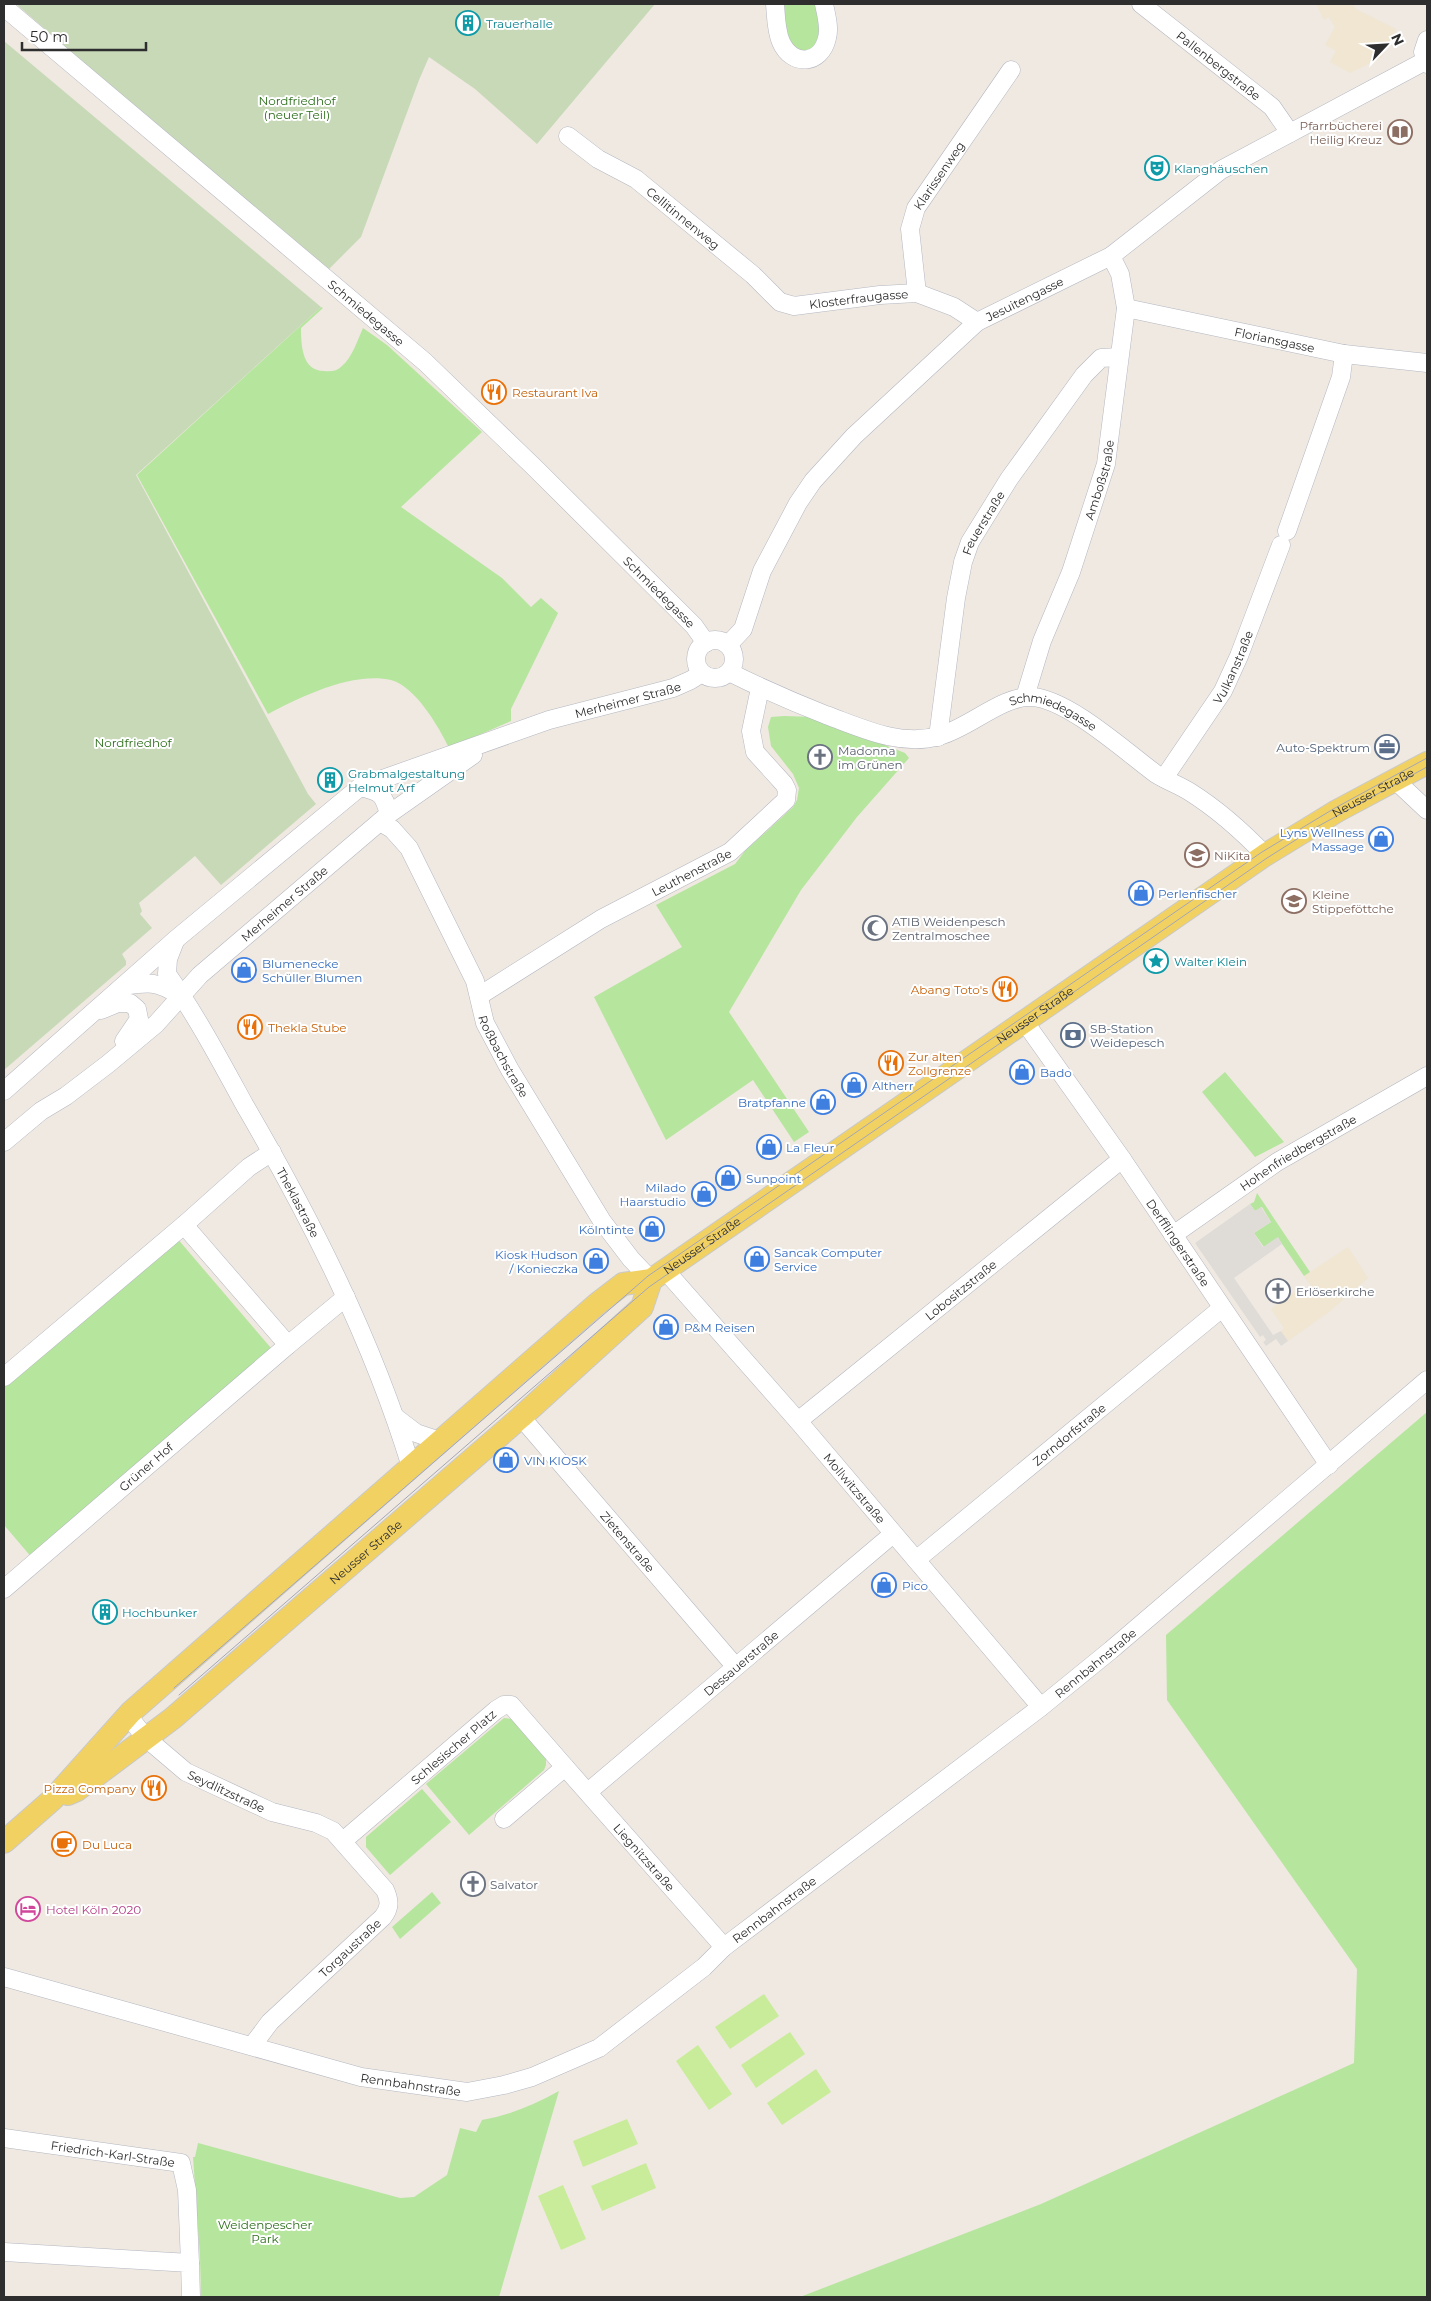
<svg xmlns="http://www.w3.org/2000/svg" width="1431" height="2301" font-family="Montserrat,sans-serif">
  <style>
    .education { fill: #f0e6d1 }
    .green { fill: #b6e59e }
    .cemetery { fill: #c8d9b8 }
    .pitch { fill: #c9ec9a }
    .plaza { fill: #dfdcd8 }
    .lines { fill: none; stroke-linecap: round; stroke-linejoin: round }
    .minor-casing { stroke: #b4b7c1; stroke-width: 19 }
    .major-casing { stroke: #c9c9c9; stroke-width: 24 }
    .minor { stroke: #fff; stroke-width: 18 }
    .major { stroke: #f2d163; stroke-width: 22 }
    .tram { stroke: #a3a6b8; stroke-width: 1 }
    .labels { text-anchor: middle; dominant-baseline: central; stroke-width: 4; stroke-linejoin: round; paint-order: stroke }
    .culture-label { font-size: 12px; fill: #0d838f; stroke: #fff; text-anchor: start }
    .street-label { font-size: 12px; fill: #2e2e2e; stroke: #fff }
    .park-label { font-size: 12px; fill: #2c6e1b; stroke: #fff }
    .education-label { font-size: 12px; fill: #785e54; stroke: #fff; text-anchor: start }
    .food-label { font-size: 12px; fill: #c56008; stroke: #fff; text-anchor: start }
    .service-label { font-size: 12px; fill: #4e5e75; stroke: #fff; text-anchor: end }
    .worship-label { font-size: 12px; fill: #5b616d; stroke: #fff; text-anchor: start }
    .shop-label { font-size: 12px; fill: #366cbe; stroke: #fff; text-anchor: start }
    .hotel-label { font-size: 12px; fill: #b23c85; stroke: #fff; text-anchor: start }
  </style>
  <rect width="100%" height="100%" fill="#efe9e1"/>
  <path class="education" d="M1316,4H1353L1356,9L1396,29L1381,58L1350,73L1330,62L1336,51L1325,45L1335,27L1329,17L1324,20Z
    M1348,1247L1368,1278L1329,1312L1288,1341L1281,1331L1284,1328L1271,1309L1299,1289L1301,1292L1311,1286L1304,1276Z"/>
  <path class="green" d="M780,4H820L824,29L813,50L803,52L791,48Z
    M321,307L323,308L301,328C301,345 302,371 324,371C331,372 337,371 342,366C352,358 358,339 363,328L387,345L482,432L401,507L502,578L531,607L541,598L558,613L511,709V721L449,748C439,727 415,686 391,680C353,671 300,697 268,714L137,475Z
    M784,716L813,717L905,753L909,758L857,817L801,890L729,1012L809,1132L794,1142L753,1080L666,1140L594,997L682,947L656,905L735,864L745,851L793,807L797,800L799,788L793,774L771,746L768,727L771,717Z
    M1225,1072L1284,1142L1255,1157L1202,1092Z
    M1257,1193L1310,1272L1304,1276L1278,1238L1264,1247L1254,1233L1271,1222L1262,1207L1255,1211L1250,1204L1254,1202Z
    M176,1237L271,1348L33,1559L4,1525V1386Z
    M1427,1412V2297H800L1041,2204L1354,2063L1357,1969L1167,1700L1166,1635Z
    M504,1718L513,1719L546,1755V1765L544,1770L469,1835L426,1784Z
    M422,1789L451,1822L390,1875L366,1847V1837Z
    M432,1892L441,1903L400,1939L392,1927Z
    M559,2091L499,2297H201L200,2257L193,2157H195L198,2143L400,2198L414,2197L447,2175L460,2128L476,2132L482,2120C510,2115 534,2105 559,2091Z"/>
  <path class="cemetery" d="M16,4H655L537,144L475,89L429,57L419,80L361,237L329,269L164,132Z
    M4,41L321,307L136,475L308,794L316,804L221,885L195,856L139,903L142,911L140,914L152,928L122,954L126,961V965L4,1070Z"/>
  <path class="pitch" d="M764,1994L779,2016L730,2049L715,2027Z
    M790,2032L805,2054L756,2088L741,2065Z
    M698,2045L732,2094L709,2110L676,2061Z
    M816,2069L831,2092L782,2125L767,2103Z
    M627,2119L638,2144L583,2167L573,2141Z
    M646,2163L656,2188L602,2211L591,2186Z
    M563,2185L586,2239L561,2250L538,2196Z"/>
  <path class="plaza" d="M1250,1204L1255,1211L1261,1207L1271,1222L1254,1233L1263,1247L1278,1237L1282,1244L1234,1278L1273,1335L1281,1331L1288,1341L1281,1346L1276,1339L1266,1346L1263,1342L1266,1340L1263,1335L1260,1337L1195,1243Z"/>
  <g class="lines">
    <defs>
      <g id="minor">
        <path d="M775,4C776,16 776,31 781,42C792,67 821,65 827,38C830,28 826,14 824,4"/>
        <path id="s1" d="M1141,4L1272,107L1290,133"/>
        <path id="s2" d="M4,7L425,362L535,468L694,626L706,643"/>
        <path d="M1427,40L1423,52L1427,64"/>
        <path id="s3" d="M568,136L598,159L636,179L753,275L780,302L794,306L880,295L917,293L954,307L977,322"/>
        <path id="s4" d="M917,293L910,229L916,208L1011,70"/>
        <path id="s5" d="M1126,308L1344,354L1427,363"/>
        <path d="M1287,531L1341,377L1344,354"/>
        <circle cx="715" cy="659" r="19"/>
        <path id="s6" d="M728,645L743,629L762,571L798,503L813,481L854,436L977,322L1111,256L1221,170L1425,61"/>
        <path id="s7" d="M729,672C761,688 793,702 826,715C862,728 900,747 939,736C969,728 1003,695 1032,697C1068,699 1126,752 1156,774C1167,781 1179,785 1190,792C1217,809 1242,831 1265,855"/>
        <path id="s8" d="M1025,697L1042,641L1071,572L1106,464L1126,308L1120,274L1111,256"/>
        <path id="s9" d="M938,737L956,598L963,562L970,542L1009,479L1084,375L1101,358L1119,357"/>
        <path id="s10" d="M1164,778L1223,691L1239,656L1281,545"/>
        <path d="M1395,780L1427,810"/>
        <path d="M360,787C381,792 383,793 389,814"/>
        <path id="s11" d="M380,822L392,829L409,848L475,981L485,1023L510,1070L602,1221L631,1259L651,1280"/>
        <path id="s12" d="M175,941L168,959L167,974C196,1015 220,1060 244,1104C311,1219 372,1339 411,1467"/>
        <path d="M124,986C148,982 157,981 179,995"/>
        <path id="s13" d="M479,996L601,919L730,852L786,800L787,790L784,784L755,752L751,731L760,688"/>
        <path d="M101,1010L118,1003H130L137,1009L139,1019L124,1041"/>
        <path id="s14" d="M1024,1021L1122,1159L1329,1465"/>
        <path id="s15" d="M4,1091L175,940L360,787L549,720L673,688L691,680L702,673"/>
        <path id="s16" d="M4,1142L41,1111L66,1096L108,1064L156,1024L200,975L389,814L473,755"/>
        <path d="M184,1225L249,1167L272,1152"/>
        <path id="s17" d="M1173,1235L1277,1162L1427,1076"/>
        <path id="s18" d="M665,1270L798,1421L1041,1707"/>
        <path d="M288,1345L346,1297"/>
        <path d="M4,1377L184,1225L288,1345L4,1589"/>
        <path d="M395,1417L416,1433L440,1441"/>
        <path id="s19" d="M521,1417L735,1666"/>
        <path id="s20" d="M798,1421L1122,1159"/>
        <path id="s21" d="M916,1560L1222,1308"/>
        <path id="s22" d="M131,1712L133,1722L146,1738L186,1772L272,1812L316,1823L333,1831L385,1890C390,1901 390,1908 383,1917L270,2022L252,2046"/>
        <path id="s23" d="M565,1767L724,1947"/>
        <path id="s24" d="M588,1792L893,1534"/>
        <path id="s25" d="M343,1841L496,1710L504,1705H511L565,1767L504,1819"/>
        <path id="s26" d="M4,1977L361,2077L467,2092L504,2085L532,2077L599,2048L704,1967L724,1947L1041,1707L1111,1650L1427,1380"/>
        <path id="s27" d="M4,2138L181,2163L187,2190L190,2263"/>
        <path d="M4,2252L190,2263L191,2297"/>
      </g>
      <g id="major">
        <path id="s28" d="M68,1794L77,1790L173,1718L521,1417L642,1307L651,1280"/>
        <path id="s29" d="M4,1842L53,1799L131,1712L597,1304L623,1284L651,1280L1265,855L1337,811L1427,763"/>
      </g>
    </defs>
    <use href="#minor" class="minor-casing"/>
    <use href="#major" class="major-casing"/>
    <use href="#minor" class="minor"/>
    <use href="#major" class="major"/>
    <path class="tram" d="M174,1688L648,1276L1262,852L1335,808L1427,758
      M179,1695L649,1287L1267,858L1313,829L1427,767"/>
  </g>
  <defs>
    <symbol id="building-ring" viewBox="-11 -11 22 22"><circle r="9.5" fill="#fff" stroke="#0f9aa8" stroke-width="1.5"/><path d="M-4-6H4V6H1V3H-1V6H-4ZM-2.5-4.3h1.7v1.8h-1.7ZM.8-4.3h1.7v1.8H.8ZM-2.5-1h1.7V.8h-1.7ZM.8-1h1.7V.8H.8Z" fill="#0f9aa8"/></symbol>
    <symbol id="library-ring" viewBox="-11 -11 22 22"><circle r="9.5" fill="#fff" stroke="#8d6e63" stroke-width="1.5"/><path d="M-6-4Q-3-5.5-.7-3.5V5Q-3 3-6 4ZM6-4Q3-5.5 .7-3.5V5Q3 3 6 4Z" fill="#8d6e63"/></symbol>
    <symbol id="theatre-ring" viewBox="-11 -11 22 22"><circle r="9.5" fill="#fff" stroke="#0f9aa8" stroke-width="1.5"/><path d="M-5-5.5Q0-4 5-5.5V0Q5 5 0 6Q-5 5-5 0ZM-3.3-2.5H-1v1.5H-3.3ZM1-2.5H3.3v1.5H1ZM-2.8 1Q0 5.5 2.8 1Z" fill="#0f9aa8"/></symbol>
    <symbol id="restaurant-ring" viewBox="-11 -11 22 22"><circle r="9.5" fill="#fff" stroke="#e8710a" stroke-width="1.5"/><path d="M-5-6h1v4h1v-4h1v4h1v-4h1v5L-1.5 .5V6h-2V.5L-5-1ZM5-6V6H3V1.5H1.5Q1.5-4 5-6Z" fill="#e8710a"/></symbol>
    <symbol id="office-ring" viewBox="-11 -11 22 22"><circle r="9.5" fill="#fff" stroke="#5c6f8a" stroke-width="1.5"/><path d="M-6-3h4V-5.5h4V-3h4V5H-6ZM-1-4.5V-3h2v-1.5ZM-6 0V1H6V0Z" fill="#5c6f8a"/></symbol>
    <symbol id="church-ring" viewBox="-11 -11 22 22"><circle r="9.5" fill="#fff" stroke="#6b7280" stroke-width="1.5"/><path d="M-1.2-6h2.4v3.5h3.3v2.4h-3.3V6h-2.4V-.1h-3.3v-2.4h3.3Z" fill="#6b7280"/></symbol>
    <symbol id="shop-ring" viewBox="-11 -11 22 22"><circle r="9.5" fill="#fff" stroke="#3f7fe0" stroke-width="1.5"/><path d="M-5-2.5h2.3a2.7 3.5 0 0 1 5.4 0H5L5.5 6h-11ZM-1.5-2.5h3a1.5 2.3 0 0 0-3 0Z" fill="#3f7fe0"/></symbol>
    <symbol id="school-ring" viewBox="-11 -11 22 22"><circle r="9.5" fill="#fff" stroke="#8d6e63" stroke-width="1.5"/><path d="M0-5L7-2L0 1L-7-2ZM-4 1L0 2.5L4 1V4Q0 6-4 4Z" fill="#8d6e63"/></symbol>
    <symbol id="mosque-ring" viewBox="-11 -11 22 22"><circle r="9.5" fill="#fff" stroke="#6b7280" stroke-width="1.5"/><path d="M3.5-4.9A6 6 0 1 0 3.5 4.9A5 5 0 1 1 3.5-4.9Z" fill="#6b7280"/></symbol>
    <symbol id="sight-ring" viewBox="-11 -11 22 22"><circle r="9.5" fill="#fff" stroke="#0f9aa8" stroke-width="1.5"/><path d="M0-6L1.8-2.2L6-1.7L2.9 1.2L3.7 5.4L0 3.3L-3.7 5.4L-2.9 1.2L-6-1.7L-1.8-2.2Z" fill="#0f9aa8"/></symbol>
    <symbol id="bank-ring" viewBox="-11 -11 22 22"><circle r="9.5" fill="#fff" stroke="#5c6f8a" stroke-width="1.5"/><path d="M-6-4H6V4H-6ZM0-2.3a2.3 2.3 0 1 0 0 4.6a2.3 2.3 0 1 0 0-4.6Z" fill="#5c6f8a"/></symbol>
    <symbol id="cafe-ring" viewBox="-11 -11 22 22"><circle r="9.5" fill="#fff" stroke="#e8710a" stroke-width="1.5"/><path d="M-5.5-4.5H6V0H3Q3 3.5 0 3.5H-2.5Q-5.5 3.5-5.5 0ZM3-3.2v2h1.7v-2ZM-6 4.5H4V6H-6Z" fill="#e8710a"/></symbol>
    <symbol id="hotel-ring" viewBox="-11 -11 22 22"><circle r="9.5" fill="#fff" stroke="#d1479c" stroke-width="1.5"/><path d="M-6-4.5h1.5V1H6V5H4.5V3h-9V5H-6ZM-4 0a1.8 1.8 0 1 1 3.6 0ZM.5 0V-2.5h3Q6-2.5 6 0Z" fill="#d1479c"/></symbol>
  </defs>
  <g fill-rule="evenodd">
    <use href="#building-ring" x="454" y="9" width="28" height="28"/>
    <use href="#library-ring" x="1386" y="118" width="28" height="28"/>
    <use href="#theatre-ring" x="1143" y="154" width="28" height="28"/>
    <use href="#restaurant-ring" x="480" y="378" width="28" height="28"/>
    <use href="#office-ring" x="1373" y="733" width="28" height="28"/>
    <use href="#church-ring" x="806" y="743" width="28" height="28"/>
    <use href="#building-ring" x="316" y="766" width="28" height="28"/>
    <use href="#shop-ring" x="1367" y="825" width="28" height="28"/>
    <use href="#school-ring" x="1183" y="841" width="28" height="28"/>
    <use href="#shop-ring" x="1127" y="879" width="28" height="28"/>
    <use href="#school-ring" x="1280" y="887" width="28" height="28"/>
    <use href="#mosque-ring" x="861" y="914" width="28" height="28"/>
    <use href="#sight-ring" x="1142" y="947" width="28" height="28"/>
    <use href="#shop-ring" x="230" y="956" width="28" height="28"/>
    <use href="#restaurant-ring" x="991" y="975" width="28" height="28"/>
    <use href="#restaurant-ring" x="236" y="1013" width="28" height="28"/>
    <use href="#bank-ring" x="1059" y="1021" width="28" height="28"/>
    <use href="#restaurant-ring" x="877" y="1049" width="28" height="28"/>
    <use href="#shop-ring" x="1008" y="1058" width="28" height="28"/>
    <use href="#shop-ring" x="840" y="1071" width="28" height="28"/>
    <use href="#shop-ring" x="809" y="1088" width="28" height="28"/>
    <use href="#shop-ring" x="755" y="1133" width="28" height="28"/>
    <use href="#shop-ring" x="714" y="1164" width="28" height="28"/>
    <use href="#shop-ring" x="690" y="1180" width="28" height="28"/>
    <use href="#shop-ring" x="638" y="1215" width="28" height="28"/>
    <use href="#shop-ring" x="743" y="1245" width="28" height="28"/>
    <use href="#shop-ring" x="582" y="1247" width="28" height="28"/>
    <use href="#church-ring" x="1264" y="1277" width="28" height="28"/>
    <use href="#shop-ring" x="652" y="1313" width="28" height="28"/>
    <use href="#shop-ring" x="492" y="1446" width="28" height="28"/>
    <use href="#shop-ring" x="870" y="1571" width="28" height="28"/>
    <use href="#building-ring" x="91" y="1598" width="28" height="28"/>
    <use href="#restaurant-ring" x="140" y="1774" width="28" height="28"/>
    <use href="#cafe-ring" x="50" y="1830" width="28" height="28"/>
    <use href="#church-ring" x="459" y="1870" width="28" height="28"/>
    <use href="#hotel-ring" x="14" y="1895" width="28" height="28"/>
  </g>
  <g class="labels">
    <g class="culture-label">
      <text x="486" y="23">Trauerhalle</text>
      <text x="1174" y="168">Klanghäuschen</text>
      <text x="348" y="773">Grabmalgestaltung<tspan x="348" dy="14">Helmut Arf</tspan></text>
      <text x="1174" y="961">Walter Klein</text>
      <text x="122" y="1612">Hochbunker</text>
    </g>
    <g class="street-label">
      <text stroke="none"><textPath href="#s1" startOffset="99">Pallenbergstraße</textPath></text>
      <text stroke="none"><textPath href="#s4" startOffset="126">Klarissenweg</textPath></text>
      <text stroke="none"><textPath href="#s3" startOffset="142">Cellitinnenweg</textPath></text>
      <text stroke="none"><textPath href="#s3" startOffset="350">Klosterfraugasse</textPath></text>
      <text stroke="none"><textPath href="#s6" startOffset="468">Jesuitengasse</textPath></text>
      <text stroke="none"><textPath href="#s2" startOffset="474">Schmiedegasse</textPath></text>
      <text stroke="none"><textPath href="#s5" startOffset="152">Floriansgasse</textPath></text>
      <text stroke="none"><textPath href="#s8" startOffset="230">Amboßstraße</textPath></text>
      <text stroke="none"><textPath href="#s9" startOffset="221">Feuerstraße</textPath></text>
      <text stroke="none"><textPath href="#s2" startOffset="879">Schmiedegasse</textPath></text>
      <text stroke="none"><textPath href="#s10" startOffset="131">Vulkanstraße</textPath></text>
      <text stroke="none"><textPath href="#s15" startOffset="750">Merheimer Straße</textPath></text>
      <text stroke="none"><textPath href="#s7" startOffset="349">Schmiedegasse</textPath></text>
      <text stroke="none"><textPath href="#s29" startOffset="1734">Neusser Straße</textPath></text>
      <text stroke="none"><textPath href="#s13" startOffset="246">Leuthenstraße</textPath></text>
      <text stroke="none"><textPath href="#s16" startOffset="369">Merheimer Straße</textPath></text>
      <text stroke="none"><textPath href="#s29" startOffset="1329">Neusser Straße</textPath></text>
      <text stroke="none"><textPath href="#s11" startOffset="269">Roßbachstraße</textPath></text>
      <text stroke="none"><textPath href="#s17" startOffset="150">Hohenfriedbergstraße</textPath></text>
      <text stroke="none"><textPath href="#s12" startOffset="298">Theklastraße</textPath></text>
      <text stroke="none"><textPath href="#s14" startOffset="270">Derfflingerstraße</textPath></text>
      <text stroke="none"><textPath href="#s29" startOffset="924">Neusser Straße</textPath></text>
      <text stroke="none"><textPath href="#s20" startOffset="209">Lobositzstraße</textPath></text>
      <text stroke="none"><textPath href="#s21" startOffset="198">Zorndorfstraße</textPath></text>
      <text transform="translate(146 1467) rotate(-41)">Grüner Hof</text>
      <text stroke="none"><textPath href="#s18" startOffset="289">Mollwitzstraße</textPath></text>
      <text stroke="none"><textPath href="#s19" startOffset="164">Zietenstraße</textPath></text>
      <text stroke="none"><textPath href="#s28" startOffset="384">Neusser Straße</textPath></text>
      <text stroke="none"><textPath href="#s24" startOffset="200">Dessauerstraße</textPath></text>
      <text stroke="none"><textPath href="#s26" startOffset="1246">Rennbahnstraße</textPath></text>
      <text stroke="none"><textPath href="#s25" startOffset="145">Schlesischer Platz</textPath></text>
      <text stroke="none"><textPath href="#s22" startOffset="128">Seydlitzstraße</textPath></text>
      <text stroke="none"><textPath href="#s23" startOffset="120">Liegnitzstraße</textPath></text>
      <text stroke="none"><textPath href="#s26" startOffset="841">Rennbahnstraße</textPath></text>
      <text transform="translate(350 1948) rotate(-43)">Torgaustraße</text>
      <text stroke="none"><textPath href="#s26" startOffset="421">Rennbahnstraße</textPath></text>
      <text stroke="none"><textPath href="#s27" startOffset="110">Friedrich-Karl-Straße</textPath></text>
    </g>
    <g class="park-label">
      <text x="297" y="100">Nordfriedhof<tspan x="297" dy="14">(neuer Teil)</tspan></text>
      <text x="133" y="742">Nordfriedhof</text>
      <text x="265" y="2224">Weidenpescher<tspan x="265" dy="14">Park</tspan></text>
    </g>
    <g class="education-label">
      <text x="1382" y="125" text-anchor="end">Pfarrbücherei<tspan x="1382" dy="14">Heilig Kreuz</tspan></text>
      <text x="1214" y="855">NiKita</text>
      <text x="1312" y="894">Kleine<tspan x="1312" dy="14">Stippeföttche</tspan></text>
    </g>
    <g class="food-label">
      <text x="512" y="392">Restaurant Iva</text>
      <text x="988" y="989" text-anchor="end">Abang Toto's</text>
      <text x="268" y="1027">Thekla Stube</text>
      <text x="908" y="1056">Zur alten<tspan x="908" dy="14">Zollgrenze</tspan></text>
      <text x="136" y="1788" text-anchor="end">Pizza Company</text>
      <text x="82" y="1844">Du Luca</text>
    </g>
    <g class="service-label">
      <text x="1370" y="747">Auto-Spektrum</text>
      <text x="1090" y="1028" text-anchor="start">SB-Station<tspan x="1090" dy="14">Weidepesch</tspan></text>
    </g>
    <g class="worship-label">
      <text x="838" y="750">Madonna<tspan x="838" dy="14">im Grünen</tspan></text>
      <text x="892" y="921">ATIB Weidenpesch<tspan x="892" dy="14">Zentralmoschee</tspan></text>
      <text x="1296" y="1291">Erlöserkirche</text>
      <text x="490" y="1884">Salvator</text>
    </g>
    <g class="shop-label">
      <text x="1364" y="832" text-anchor="end">Lyns Wellness<tspan x="1364" dy="14">Massage</tspan></text>
      <text x="1158" y="893">Perlenfischer</text>
      <text x="262" y="963">Blumenecke<tspan x="262" dy="14">Schüller Blumen</tspan></text>
      <text x="1040" y="1072">Bado</text>
      <text x="872" y="1085">Altherr</text>
      <text x="806" y="1102" text-anchor="end">Bratpfanne</text>
      <text x="786" y="1147">La Fleur</text>
      <text x="746" y="1178">Sunpoint</text>
      <text x="686" y="1187" text-anchor="end">Milado<tspan x="686" dy="14">Haarstudio</tspan></text>
      <text x="634" y="1229" text-anchor="end">Kölntinte</text>
      <text x="774" y="1252">Sancak Computer<tspan x="774" dy="14">Service</tspan></text>
      <text x="578" y="1254" text-anchor="end">Kiosk Hudson<tspan x="578" dy="14">/ Konieczka</tspan></text>
      <text x="684" y="1327">P&amp;M Reisen</text>
      <text x="524" y="1460">VIN KIOSK</text>
      <text x="902" y="1585">Pico</text>
    </g>
    <g class="hotel-label">
      <text x="46" y="1909">Hotel Köln 2020</text>
    </g>
  </g>
  <rect width="1431" height="2301" fill="none" stroke="#2e2e2e" stroke-width="10"/>
  <g transform="translate(1386 45) rotate(65)" stroke="#ffffff" stroke-width="4" paint-order="stroke">
  <path d="M0-4L9 19L0 12L-9 19Z" fill="#2e2e2e"/>
  <text y="-8" font-size="14" font-weight="bold" text-anchor="middle" fill="#2e2e2e">N</text>
  </g>
  <path d="M22 42v8h124v-8" fill="none" stroke="#2e2e2e" stroke-width="2.5"/>
  <text x="30" y="42" font-size="15" fill="#2e2e2e" stroke="#ffffff" stroke-width="4" paint-order="stroke">50 m</text>
</svg>
